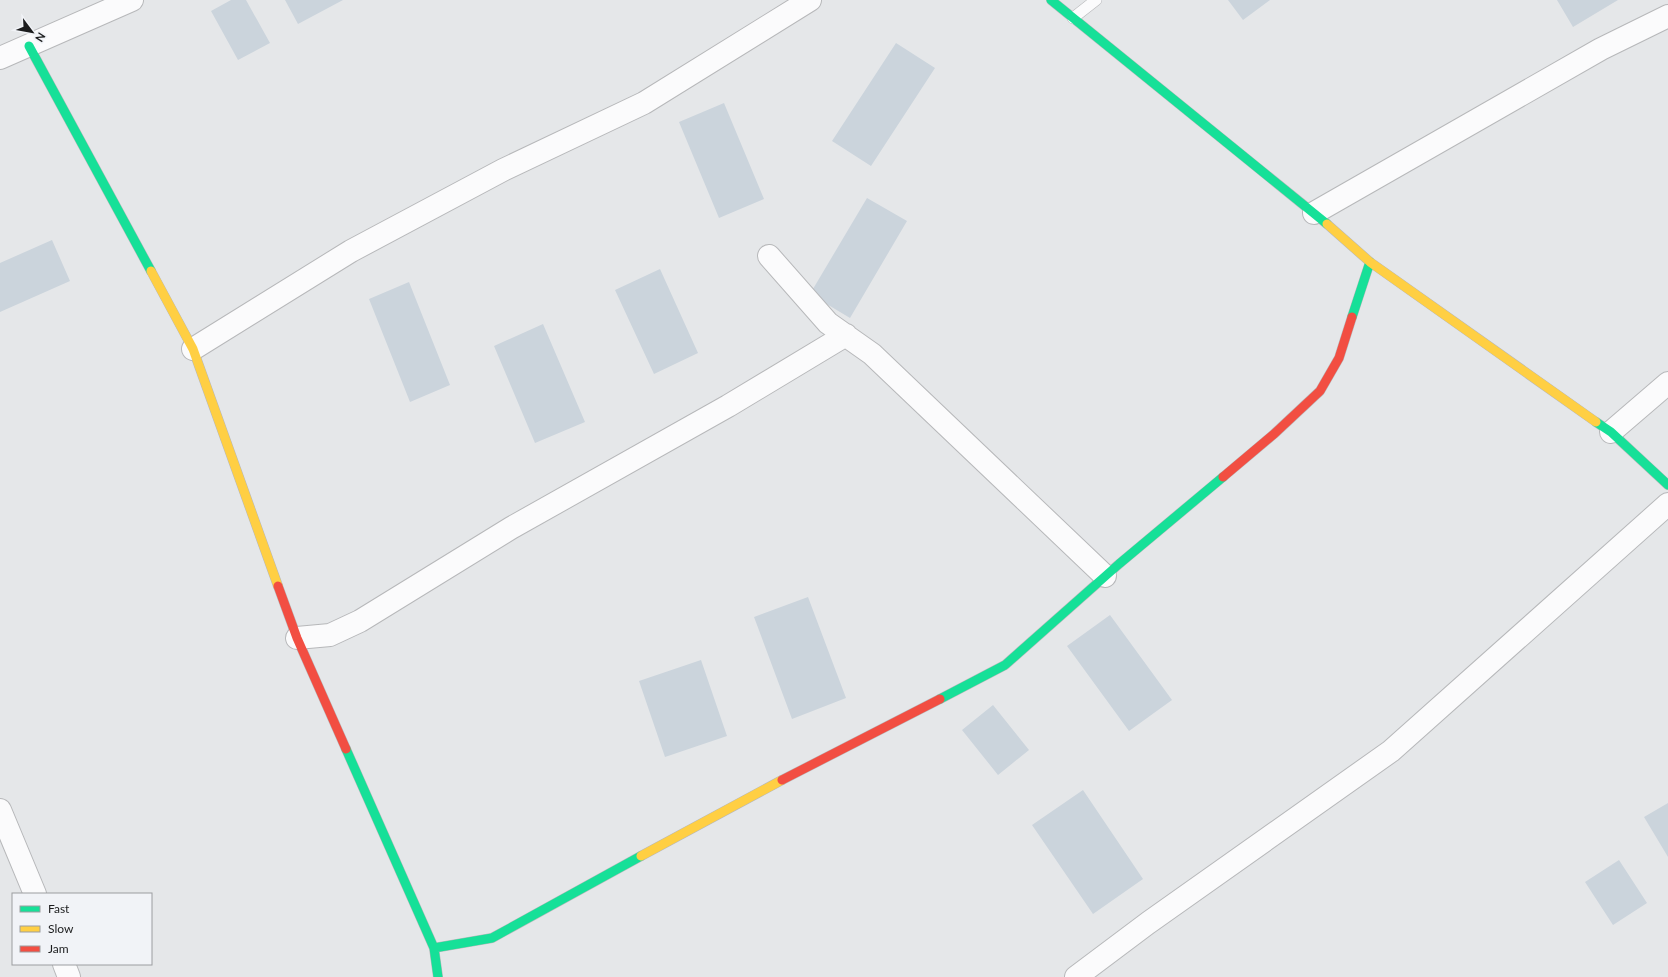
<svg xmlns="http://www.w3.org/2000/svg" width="1668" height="977" font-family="Lato,sans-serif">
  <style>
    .building { fill: #cbd4dc }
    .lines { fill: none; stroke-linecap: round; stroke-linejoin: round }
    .lane-casing { stroke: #b7b8ba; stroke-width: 12 }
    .street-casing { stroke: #b7b8ba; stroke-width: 24 }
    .fast-casing { stroke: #b7b8ba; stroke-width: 10 }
    .slow-casing { stroke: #b7b8ba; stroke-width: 10 }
    .jam-casing { stroke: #b7b8ba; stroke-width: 10 }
    .lane { stroke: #fbfbfc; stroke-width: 11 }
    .street { stroke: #fbfbfc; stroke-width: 22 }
    .fast { stroke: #16e098; stroke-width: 9 }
    .slow { stroke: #ffcf43; stroke-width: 9 }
    .jam { stroke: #f24e42; stroke-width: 9 }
  </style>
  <rect width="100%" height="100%" fill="#e5e7e9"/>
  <path class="building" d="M231,0H246L270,43L238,60L211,11Z
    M285,0H343L298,24Z
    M1228,0H1270L1243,20Z
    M1557,0H1618L1573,27Z
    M896,43L935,68L871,166L832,141Z
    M724,103L764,199L719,218L679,122Z
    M867,198L907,221L850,318L810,294Z
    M52,240L70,281L0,312V263Z
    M660,269L698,353L654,374L615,290Z
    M409,282L450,385L410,402L369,299Z
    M543,324L585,422L535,443L494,346Z
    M808,597L846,698L792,719L754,617Z
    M1110,615L1172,700L1129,731L1067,646Z
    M701,660L727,736L665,757L639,681Z
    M993,705L1029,750L998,775L962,730Z
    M1083,790L1143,879L1093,914L1032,825Z
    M1668,803V857L1644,817Z
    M1619,860L1647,903L1613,925L1585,882Z"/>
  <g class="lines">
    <defs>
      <path id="lane" d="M1073,18L1096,0"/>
      <path id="street" d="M0,58L132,0
        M1314,213L1601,49L1668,16
        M769,256L828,323L872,354L1105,576
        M193,349L351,251L503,170L644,103L810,0
        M1611,432L1668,383
        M297,638L330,635L360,621L511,528L728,406L846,335
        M0,810L35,894
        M64,964L69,977
        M1076,977L1148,923L1391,751L1668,504"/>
      <path id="fast" d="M1051,0L1327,224
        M29,46L151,271
        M1352,317L1370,262
        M1596,422L1611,432L1668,485
        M940,699L1005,665L1119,564L1223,477
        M346,749L434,948L438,977
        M434,948L492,938L641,856"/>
      <path id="slow" d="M1327,224L1370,262L1596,422
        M151,271L193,349L278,586
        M641,856L782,780"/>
      <path id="jam" d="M1223,477L1274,434L1320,391L1339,358L1352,317
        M278,586L297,638L346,749
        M782,780L940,699"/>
    </defs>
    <use href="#lane" class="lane-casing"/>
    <use href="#street" class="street-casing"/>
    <use href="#fast" class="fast-casing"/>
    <use href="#slow" class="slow-casing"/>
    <use href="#jam" class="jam-casing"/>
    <use href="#lane" class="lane"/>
    <use href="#street" class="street"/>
    <use href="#fast" class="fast"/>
    <use href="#slow" class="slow"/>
    <use href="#jam" class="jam"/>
  </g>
  <rect x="12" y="893" width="140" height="72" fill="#f1f3f7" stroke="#9b9da0"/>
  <rect x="20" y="906" width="20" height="6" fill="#16e098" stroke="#9b9da0"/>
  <text x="48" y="913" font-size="12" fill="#1b1c1d">Fast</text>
  <rect x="20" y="926" width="20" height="6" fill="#ffcf43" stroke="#9b9da0"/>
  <text x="48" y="933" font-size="12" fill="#1b1c1d">Slow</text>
  <rect x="20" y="946" width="20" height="6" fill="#f24e42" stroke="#9b9da0"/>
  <text x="48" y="953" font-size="12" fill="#1b1c1d">Jam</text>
  <g transform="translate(32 32) rotate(122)" stroke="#f1f3f7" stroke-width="3" paint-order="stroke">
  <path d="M0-3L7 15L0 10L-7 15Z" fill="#1b1c1d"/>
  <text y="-6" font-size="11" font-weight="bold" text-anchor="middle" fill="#1b1c1d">N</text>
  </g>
</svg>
